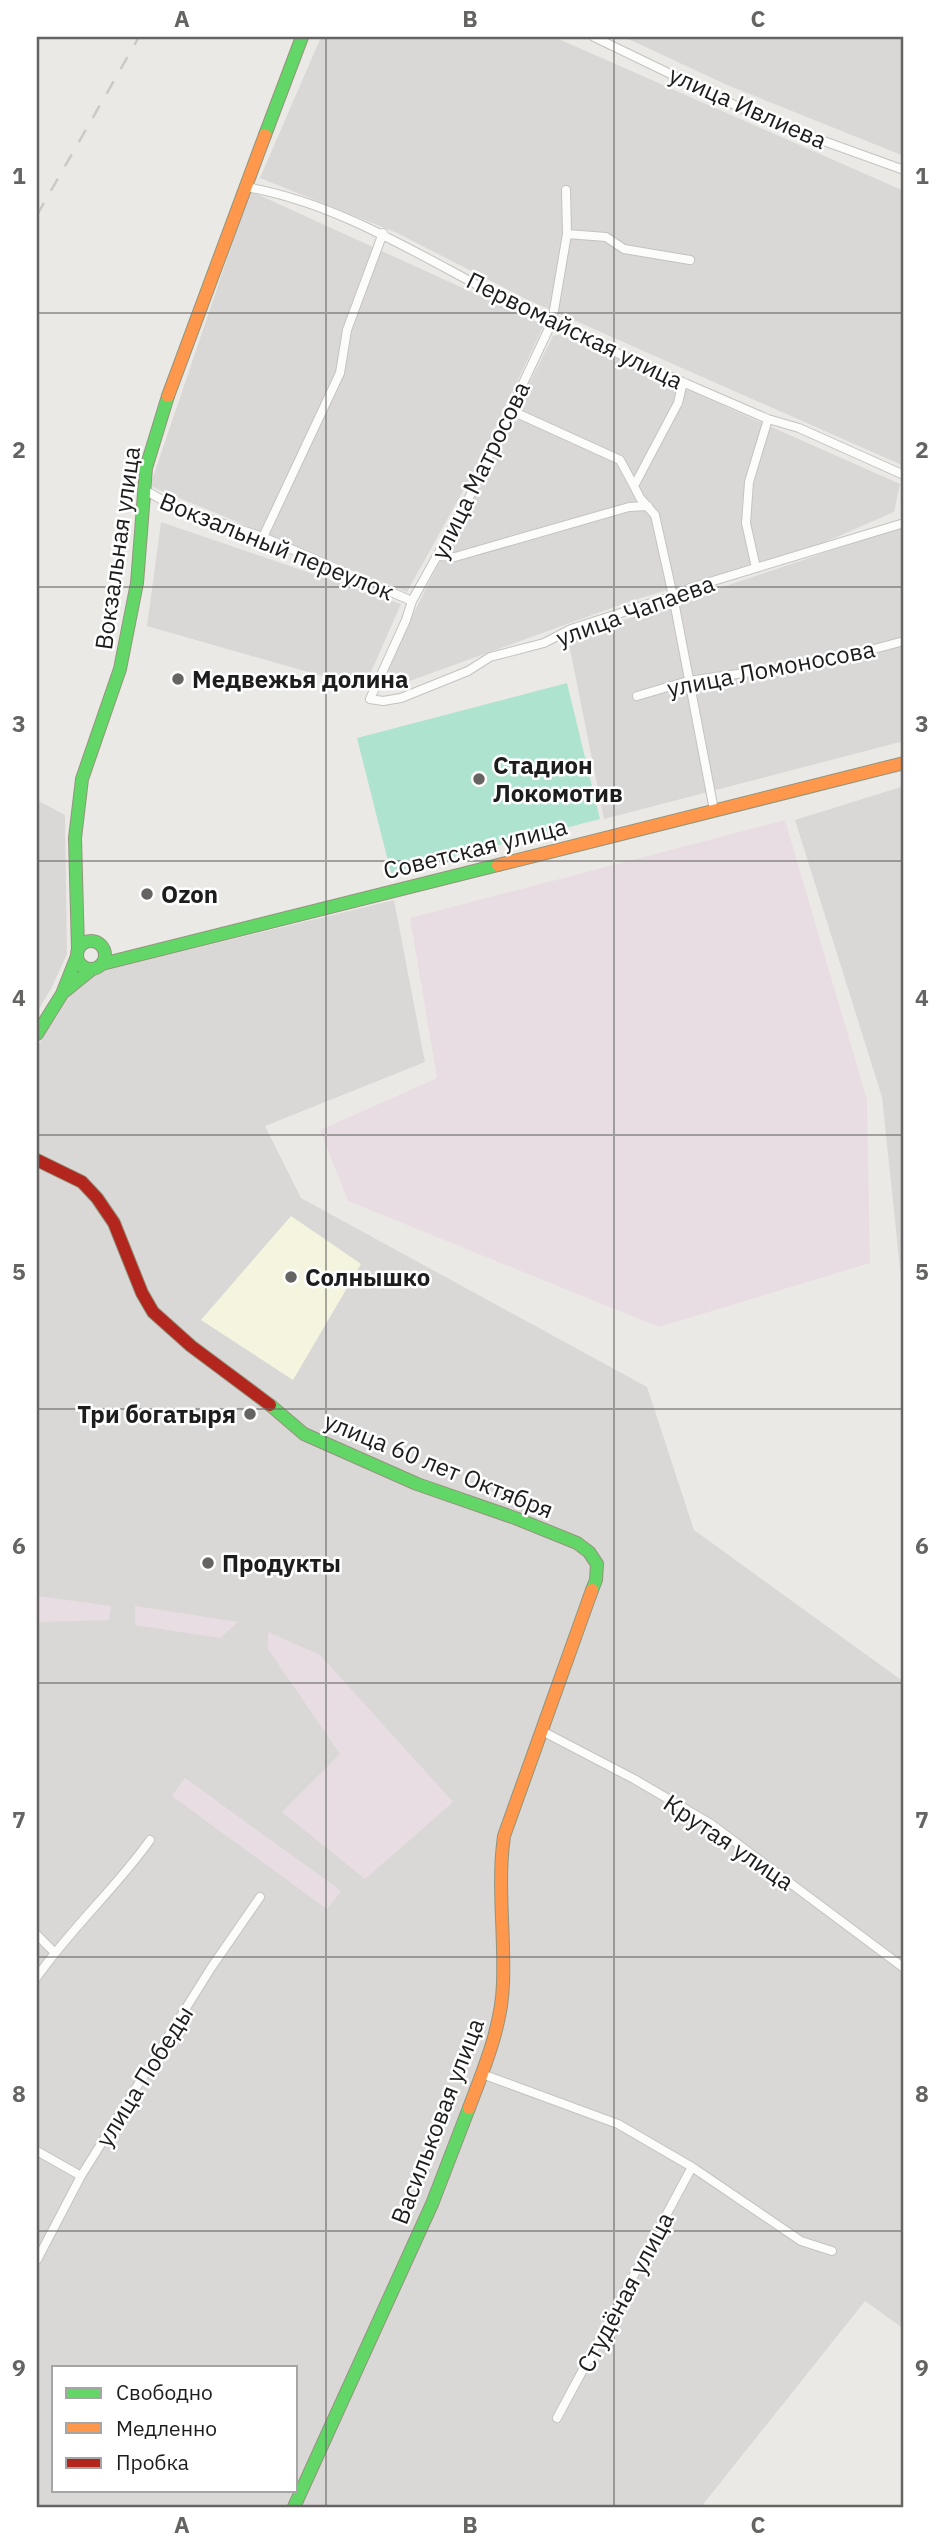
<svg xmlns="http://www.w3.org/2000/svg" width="941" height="2544" font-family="'IBM Plex Sans',sans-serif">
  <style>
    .residential { fill: #dad8d6; fill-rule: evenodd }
    .industrial { fill: #e9dde4 }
    .education { fill: #f5f5df }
    .pitch { fill: #aee4cf }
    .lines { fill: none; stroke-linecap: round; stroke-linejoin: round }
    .street-casing { stroke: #c4c3c1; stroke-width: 10 }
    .fast-casing { stroke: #92957c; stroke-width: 14 }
    .slow-casing { stroke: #92957c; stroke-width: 14 }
    .jam-casing { stroke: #92957c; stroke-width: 14 }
    .street { stroke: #fcfcfb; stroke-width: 8 }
    .fast { stroke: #63d668; stroke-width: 12 }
    .slow { stroke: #ff974d; stroke-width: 12 }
    .jam { stroke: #b3261e; stroke-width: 12 }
    .rail { stroke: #cacac9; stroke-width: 2.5; stroke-dasharray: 14 14; stroke-linecap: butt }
    .grid { fill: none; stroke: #656463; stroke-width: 2; stroke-opacity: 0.55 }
    .poi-dot { fill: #656463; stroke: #fff; stroke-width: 2.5 }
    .labels { text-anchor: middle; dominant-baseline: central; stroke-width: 5; stroke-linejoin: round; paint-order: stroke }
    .street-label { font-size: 24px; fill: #1d1d1d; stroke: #fff }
    .poi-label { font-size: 24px; font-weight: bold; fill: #1d1d1d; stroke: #fff; text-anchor: start }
    .neatline { fill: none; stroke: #656463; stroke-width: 2.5 }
    .grid-label { font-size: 23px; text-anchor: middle; font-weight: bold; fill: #656463 }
  </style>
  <rect width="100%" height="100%" fill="#ebe9e5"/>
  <path class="residential" d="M321,37H554L904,191V466L526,299L397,233L260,178Z
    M624,37H904V156L727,85Z
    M250,191L544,325L478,464L407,592L150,486Z
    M562,334L900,484L894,512L823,543L628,602L393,687L387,666L553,336Z
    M161,522L401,604L364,688L147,626Z
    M904,526V741L604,819L568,639Z
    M904,786V1277L901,1278L882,1097L795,820Z
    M37,800L65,815L67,954L51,989L37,1012Z
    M394,900L425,1062L265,1126L301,1198L647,1387L694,1530L904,1682V2329L865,2301L701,2507H37V1047L73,991L90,974ZM54,2367H296V2490H54Z"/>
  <path class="industrial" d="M785,820L867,1100L870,1263L659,1327L348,1201L320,1130L437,1078L410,918Z
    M37,1596L111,1606L109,1620L37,1622Z
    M135,1606L238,1622L220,1638L135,1625Z
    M268,1632L320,1655L453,1802L365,1879L282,1812L340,1754L268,1649Z
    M185,1778L341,1891L327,1909L172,1796Z"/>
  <path class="education" d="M291,1216L361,1264L293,1380L201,1320Z"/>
  <path class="pitch" d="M567,683L600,819L391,873L357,738Z"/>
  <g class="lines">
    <defs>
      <path id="street" d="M594,37L745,110L807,135L904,170
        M246,187C343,204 424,259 512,303C595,345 682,382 768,419L799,428L904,475
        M566,190L567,234L552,322L468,500L412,601L406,620L370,699L383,701L401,698L468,671L490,657L544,643L571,629L673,596L690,588L904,523
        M567,234L606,237L624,249L690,260
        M683,382L678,403L634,486L640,498L655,515L673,596L714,810
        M510,410L620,460L634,486
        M143,489L176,508L263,537L412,601
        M263,537L340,373L347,330L383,233
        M439,556L455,557L629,507L648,506
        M756,568L746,523L749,482L768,419
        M637,696L688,681L829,661L904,641
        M542,1731L634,1779L711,1824L904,1968
        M37,1935L54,1952
        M37,1977C71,1928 116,1888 150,1840
        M482,2074L618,2124L692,2167L801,2241L832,2251
        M37,2151L81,2176
        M37,2260L81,2176L211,1968L260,1897
        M557,2418L692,2167"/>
      <path id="fast" d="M265,135L302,37
        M77 955a14 14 0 1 1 28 0a14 14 0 1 1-28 0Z
        M78,950L75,838L82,779L120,669L137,583L146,468L168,396
        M102,964L498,865
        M65,991L92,969
        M37,1034L62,994L77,956
        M270,1405L304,1434L417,1484L515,1518L577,1543L589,1552L597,1564L596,1580L592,1590
        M294,2507L432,2204L469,2108"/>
      <path id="slow" d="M168,396L265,135
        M498,865L904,763
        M469,2108C484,2068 502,2026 503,1983C505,1933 497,1885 504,1836L592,1590"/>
      <path id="jam" d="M37,1160L82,1182L97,1198L114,1223L142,1293L153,1312L191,1346L270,1405"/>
    </defs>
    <use href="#street" class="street-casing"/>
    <use href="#fast" class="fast-casing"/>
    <use href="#slow" class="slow-casing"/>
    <use href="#jam" class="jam-casing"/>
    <use href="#street" class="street"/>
    <use href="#fast" class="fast"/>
    <use href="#slow" class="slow"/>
    <use href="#jam" class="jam"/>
    <path class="rail" d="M37,215L139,37"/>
  </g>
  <path class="grid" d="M326,37V2507M614,37V2507M37,313H904M37,587H904M37,861H904M37,1135H904M37,1409H904M37,1683H904M37,1957H904M37,2231H904"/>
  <g class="poi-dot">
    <circle cx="178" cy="679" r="7"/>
    <circle cx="479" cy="779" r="7"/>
    <circle cx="147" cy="894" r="7"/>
    <circle cx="291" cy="1277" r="7"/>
    <circle cx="250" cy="1414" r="7"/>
    <circle cx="208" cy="1563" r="7"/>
  </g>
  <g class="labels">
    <g class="street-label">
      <text transform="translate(748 107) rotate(24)">улица Ивлиева</text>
      <text transform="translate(575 330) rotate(26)">Первомайская улица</text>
      <text transform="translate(480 470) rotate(-64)">улица Матросова</text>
      <text transform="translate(277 546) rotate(22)">Вокзальный переулок</text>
      <text transform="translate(117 548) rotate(-82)">Вокзальная улица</text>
      <text transform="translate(635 610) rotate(-20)">улица Чапаева</text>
      <text transform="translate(771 668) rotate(-11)">улица Ломоносова</text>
      <text transform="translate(475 848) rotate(-14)">Советская улица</text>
      <text transform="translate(439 1465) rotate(22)">улица 60 лет Октября</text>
      <text transform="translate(729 1842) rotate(34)">Крутая улица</text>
      <text transform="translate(144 2076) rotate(-58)">улица Победы</text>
      <text transform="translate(437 2121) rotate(-69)">Васильковая улица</text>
      <text transform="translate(625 2292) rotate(-62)">Студёная улица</text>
    </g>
    <g class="poi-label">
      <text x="192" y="679">Медвежья долина</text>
      <text x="493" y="765">Стадион<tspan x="493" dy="28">Локомотив</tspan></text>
      <text x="161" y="894">Ozon</text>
      <text x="305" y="1277">Солнышко</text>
      <text x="236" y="1414" text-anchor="end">Три богатыря</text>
      <text x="222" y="1563">Продукты</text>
    </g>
  </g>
  <rect width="941" height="2544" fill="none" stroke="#ffffff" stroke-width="77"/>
  <rect x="52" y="2366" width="245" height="126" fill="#ffffff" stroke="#a5a5a5" stroke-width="2"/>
  <rect x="66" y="2388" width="35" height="10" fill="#63d668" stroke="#a5a5a5" stroke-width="2"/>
  <text x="116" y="2400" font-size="21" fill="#1d1d1d">Свободно</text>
  <rect x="66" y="2423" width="35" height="10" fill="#ff974d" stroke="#a5a5a5" stroke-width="2"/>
  <text x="116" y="2436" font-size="21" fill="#1d1d1d">Медленно</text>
  <rect x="66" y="2458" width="35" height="10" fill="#b3261e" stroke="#a5a5a5" stroke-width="2"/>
  <text x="116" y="2470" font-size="21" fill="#1d1d1d">Пробка</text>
  <rect x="38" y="38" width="864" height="2468" class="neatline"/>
  <g class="grid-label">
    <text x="182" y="27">A</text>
    <text x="470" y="27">B</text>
    <text x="758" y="27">C</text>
    <text x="19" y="184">1</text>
    <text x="922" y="184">1</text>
    <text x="19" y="458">2</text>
    <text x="922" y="458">2</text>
    <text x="19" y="732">3</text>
    <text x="922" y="732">3</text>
    <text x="19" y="1006">4</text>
    <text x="922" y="1006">4</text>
    <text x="19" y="1280">5</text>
    <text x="922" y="1280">5</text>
    <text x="19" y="1554">6</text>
    <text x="922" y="1554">6</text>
    <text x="19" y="1828">7</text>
    <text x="922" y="1828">7</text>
    <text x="19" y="2102">8</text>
    <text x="922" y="2102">8</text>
    <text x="19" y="2376">9</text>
    <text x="922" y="2376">9</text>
    <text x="182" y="2533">A</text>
    <text x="470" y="2533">B</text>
    <text x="758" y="2533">C</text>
  </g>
</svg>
